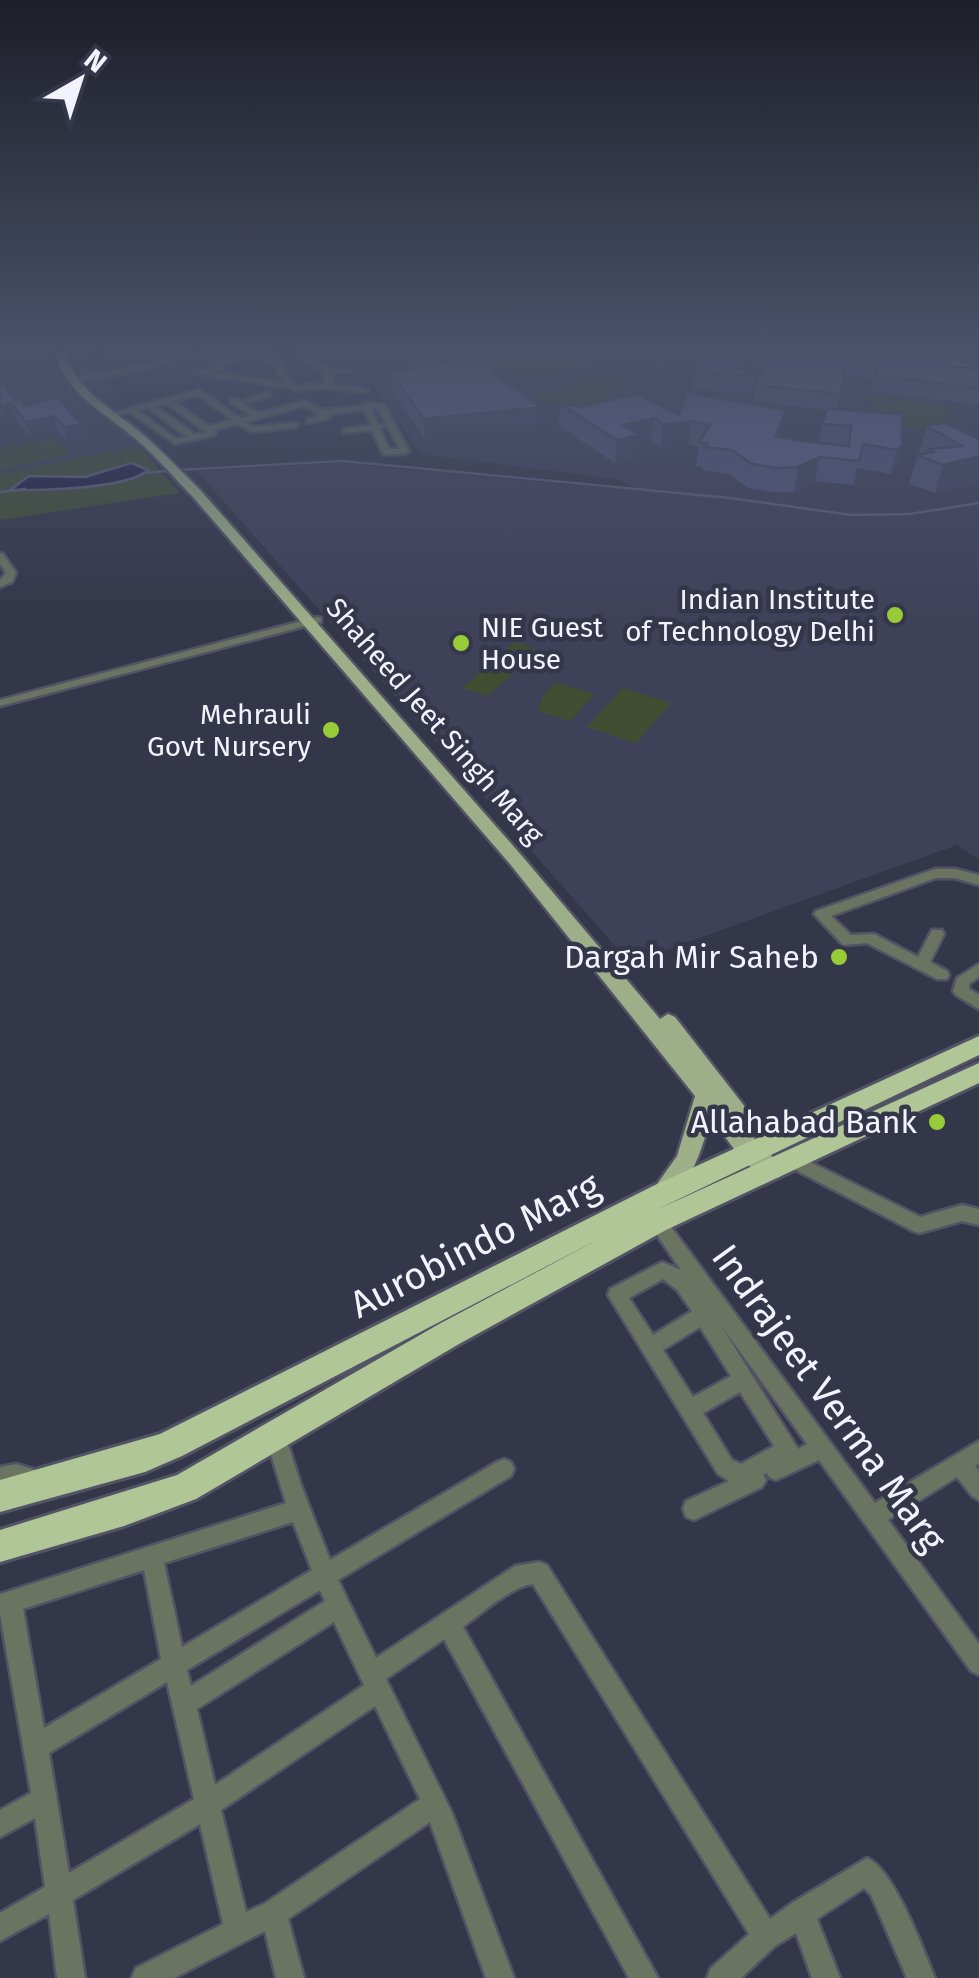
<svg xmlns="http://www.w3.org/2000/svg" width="979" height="1978" font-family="'Fira Sans',sans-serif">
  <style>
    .built { fill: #3f4159 }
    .green { fill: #424e32 }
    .water { fill: #1e1e43; stroke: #5e5e7b; stroke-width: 2.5 }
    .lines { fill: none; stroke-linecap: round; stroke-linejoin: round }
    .stream { stroke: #5e5e7b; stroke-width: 2.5 }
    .minor-casing { stroke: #525466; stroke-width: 5 }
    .major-casing { stroke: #525466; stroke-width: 5 }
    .highway-casing { stroke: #525466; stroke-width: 6 }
    .minor { fill: #6b7461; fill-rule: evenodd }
    .major { fill: #9dae88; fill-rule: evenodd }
    .highway { fill: #b1c697; fill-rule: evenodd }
    .wall { fill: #53557a }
    .shaded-wall { fill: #444563 }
    .building { fill: #61638e; stroke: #444563; stroke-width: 2.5 }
    .poi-dot { fill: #97cc38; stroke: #343649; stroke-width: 4 }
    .labels { text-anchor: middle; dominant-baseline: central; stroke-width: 9; stroke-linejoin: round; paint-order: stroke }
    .far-poi-label { font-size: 28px; fill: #f2f3fd; stroke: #343649; text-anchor: end }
    .far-street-label { font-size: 28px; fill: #f2f3fd; stroke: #343649 }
    .poi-label { font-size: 32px; fill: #f2f3fd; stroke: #343649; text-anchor: end }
    .near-street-label { font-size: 38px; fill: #f2f3fd; stroke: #343649 }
  </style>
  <rect width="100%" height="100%" fill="#343649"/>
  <path class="built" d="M192,348H266L191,363L201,370L272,381L269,387L193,377L167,364L109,381L117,391L99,396L80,377L72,360L96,357L108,371Z
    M348,348H906L979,379V860L957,845L630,963L197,471L339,463L639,491L617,479L421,454Z
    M61,365L75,388L139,446L0,474V376Z"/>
  <path class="green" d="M597,348L593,360C566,375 484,384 469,350Z
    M590,373L632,384L579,411L537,399Z
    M872,396L949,405L946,432L865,423Z
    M57,438L70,455L0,469V449Z
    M139,446L180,493L0,520V474Z
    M515,642L539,650L488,696L462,688Z
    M556,682L595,694L570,721L538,711L542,697Z
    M623,688L671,703L636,743L587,727Z"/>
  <path class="water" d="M131,463L148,470C128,489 40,490 10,490L29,476L85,477Z"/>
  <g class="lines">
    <path class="stream" d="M178,470L343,461L730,498L851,515L910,514L979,503
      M143,473L168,471
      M0,492L25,489"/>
    <defs>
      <path id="minor" d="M92,348H99L104,354L97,356Z
        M194,348H204L153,368L69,382L65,380L149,364Z
        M279,348H293L328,368L352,369L349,373L330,372L334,384L368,390L364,392L326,388L295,391L290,388L193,373L217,366L218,359ZM287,350L323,371L326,383L297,386L285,374V364L267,355ZM257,356L278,367L277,374L285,383L208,372L223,369L224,363Z
        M199,390L240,418L251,415L231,403V399H237L258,413L305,401L322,410L362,406L366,403L384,404L409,451L405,454H383L372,430L343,433V429L371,425L364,410L329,414L330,418L310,423H307V419L320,415L304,406L245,422L254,427L294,423L298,425L297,427L252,432L238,424L214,430L216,435L175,444L130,412L110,417L106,415ZM198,395L233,420L209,426L173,401ZM166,403L206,432L192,435V432L155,406ZM148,408L186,436H189L176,439L137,410ZM372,409H378L400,449H389L380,429L385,426L378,424Z
        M268,392L271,396L249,402L245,400Z
        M0,553L3,554L16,573L12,582L0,587V580L6,573L0,564Z
        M317,617L321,618V622L0,706V700Z
        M935,869H955L979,875V885L955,878H936L831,916L851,935L874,934L918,957L932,930H942L944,934L930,962L947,971L949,975L947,979H937L867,943L843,945L814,914L816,911Z
        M979,964V977L969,984V989L979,995V1009L956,995L953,991L957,978Z
        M794,1154L920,1217L962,1205L979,1209V1225L962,1221L919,1233L913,1231L788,1166L785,1161L788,1156Z
        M657,1214L663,1216L875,1503L979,1441V1463L975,1466L979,1471V1500L972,1496L957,1477L888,1520L979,1644V1675L971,1671L819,1460L776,1480L769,1477L767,1473L763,1475L766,1480L762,1487L694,1520L686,1517L683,1509L686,1501L729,1481L718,1474L608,1295L610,1289L662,1262L681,1270L648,1222L651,1216ZM663,1279L677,1290L692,1311L653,1335L629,1298ZM700,1327L731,1376L693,1397L663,1350ZM722,1327L807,1444L798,1449ZM740,1392L774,1446L741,1464L732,1460L703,1413Z
        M276,1428L283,1431L286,1438L301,1485L330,1560L497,1462L504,1459L511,1462L514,1469L511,1476L338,1580L376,1658L515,1566L539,1562L547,1565L770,1919L792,1903L867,1858C894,1869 923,1949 935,1978H907L871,1895L864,1888L817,1919L840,1978H812L796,1933L775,1946L741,1978H707L711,1968L749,1934L533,1584C512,1586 481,1614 463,1627L658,1978H629L444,1639L386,1679L452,1813L514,1978H486L430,1822L288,1919L304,1978H276L265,1931L174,1978H132L136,1968L223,1924L200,1824L73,1900L85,1978H57L49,1914L0,1941V1913L45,1887L35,1818L0,1837V1810L31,1793L0,1614V1594L286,1503L266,1438L269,1431ZM293,1522L312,1570L182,1647L164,1563ZM144,1570L161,1659L44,1728L23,1609ZM320,1590L325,1601L191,1686L187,1670ZM334,1622L364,1685L215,1785L197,1709ZM167,1682L194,1799L69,1873L49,1753ZM375,1706L420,1799L264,1904L246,1912L221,1810Z
        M16,1464L42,1472L46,1479L42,1486L35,1490L16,1484L0,1487V1467Z"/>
      <path id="major" d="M53,348H63C75,393 113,408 146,437C165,454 183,473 201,491L522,856L660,1019L668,1014L675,1017L749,1112L752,1118L743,1126C755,1141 776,1157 783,1170L780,1177C754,1186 725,1135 711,1117C705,1139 685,1212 654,1201L650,1194L677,1156L695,1096L510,864L193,497C174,478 157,457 137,440C103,411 65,394 53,348Z
        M911,348H925L979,370V376Z"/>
      <path id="highway" d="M979,1036V1055L656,1210L979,1063V1083L666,1230L459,1344L196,1499L124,1526L0,1562V1530L177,1475L439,1324L601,1238L182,1456L145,1472L0,1512V1480L160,1434L653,1186Z"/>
    </defs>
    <use href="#minor" class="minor-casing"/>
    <use href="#major" class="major-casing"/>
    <use href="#highway" class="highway-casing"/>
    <use href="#minor" class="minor"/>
    <use href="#major" class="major"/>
    <use href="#highway" class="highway"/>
  </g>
  <path class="wall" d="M358,348H415L412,349V355L375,362Z
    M646,348H898L950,366L979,369V405L872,391L873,379L843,376L837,410L902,446L895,470L890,474L857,468L854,485L815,481L794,492H773L748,488L728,474L702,470L703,467L696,466L699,447L689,444L660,448L651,441L638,444L637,459L615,463L559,426L560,404L581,407L679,415L786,410L780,437L795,440L818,443L826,410L754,401L756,385L764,367L747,365L744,371L754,377L751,393L693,389L695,373L700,365L645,359Z
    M390,372L539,425L424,437L391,389Z
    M0,383L15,400L26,406L81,424L85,438L68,442L58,431L30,437L16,419L5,421L0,414Z
    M927,426L979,456V483L935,493L909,484Z"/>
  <path class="shaded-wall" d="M374,348H415L412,349V355L375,362Z
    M749,349L747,365L741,376L739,368Z
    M12,404L16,419L5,421L0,407Z
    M540,407L539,425L424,437V419Z
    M786,410L782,433L772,459L776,436Z
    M54,416L58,431L30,437L26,422Z
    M654,418L651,441L638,444L637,459L615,463L617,440L623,425Z
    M692,421L689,444L660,448L663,425Z
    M81,424L85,438L68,442L64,427Z
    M902,446L895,470L890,474L897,450Z
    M979,456V483L935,493L943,465Z
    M820,457L815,481L794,492L798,467Z"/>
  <path class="building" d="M696,348H898L952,354L950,366L979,369V388L876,375V363L846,359L840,394L756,385L770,351L749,349L739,368L754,377L695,373L709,350Z
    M471,358L540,407L424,419L390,372Z
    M0,383L15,400L21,399L26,406L57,397L81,424L64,427L54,416L26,422L12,404L0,406Z
    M687,393L786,410L776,436L795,440L849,446L851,426L822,424L827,409L902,414V446L897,450L863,444L859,461L820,457L798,467L777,468L752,464L732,450L705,447L708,443L699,442L710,425L692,421L663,425L654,418L623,425L639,435L617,440L560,404L581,407L636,394L679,415Z
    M945,423L979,439V456L943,465L917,455L934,452L930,449L962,446L927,426Z"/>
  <linearGradient id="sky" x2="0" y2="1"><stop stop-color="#1d1e28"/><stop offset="0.56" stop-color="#4a526a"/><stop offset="1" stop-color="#4a526a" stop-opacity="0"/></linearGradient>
  <rect width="979" height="625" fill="url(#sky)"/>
  <g class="poi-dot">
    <circle cx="895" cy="615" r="10"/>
    <circle cx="461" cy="643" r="10"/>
    <circle cx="331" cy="730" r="10"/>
    <circle cx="839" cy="957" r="10"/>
    <circle cx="937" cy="1122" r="10"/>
  </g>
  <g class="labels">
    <g class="far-poi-label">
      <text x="875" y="599">Indian Institute<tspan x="875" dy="32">of Technology Delhi</tspan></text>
      <text x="481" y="627" text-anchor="start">NIE Guest<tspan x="481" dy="32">House</tspan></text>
      <text x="311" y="714">Mehrauli<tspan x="311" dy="32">Govt Nursery</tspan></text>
    </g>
    <g class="far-street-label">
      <text transform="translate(435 721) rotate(49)">Shaheed Jeet Singh Marg</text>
    </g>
    <g class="poi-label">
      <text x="819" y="957">Dargah Mir Saheb</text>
      <text x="917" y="1122">Allahabad Bank</text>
    </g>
    <g class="near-street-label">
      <text transform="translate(475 1245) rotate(-27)">Aurobindo Marg</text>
      <text transform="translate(829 1398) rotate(54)">Indrajeet Verma Marg</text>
    </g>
  </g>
  <g transform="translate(80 80) rotate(39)" stroke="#343649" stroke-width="8" paint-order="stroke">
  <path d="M0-8L18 38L0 25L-18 38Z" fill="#f2f3fd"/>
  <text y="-15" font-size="28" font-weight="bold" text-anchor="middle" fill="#f2f3fd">N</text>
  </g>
</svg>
